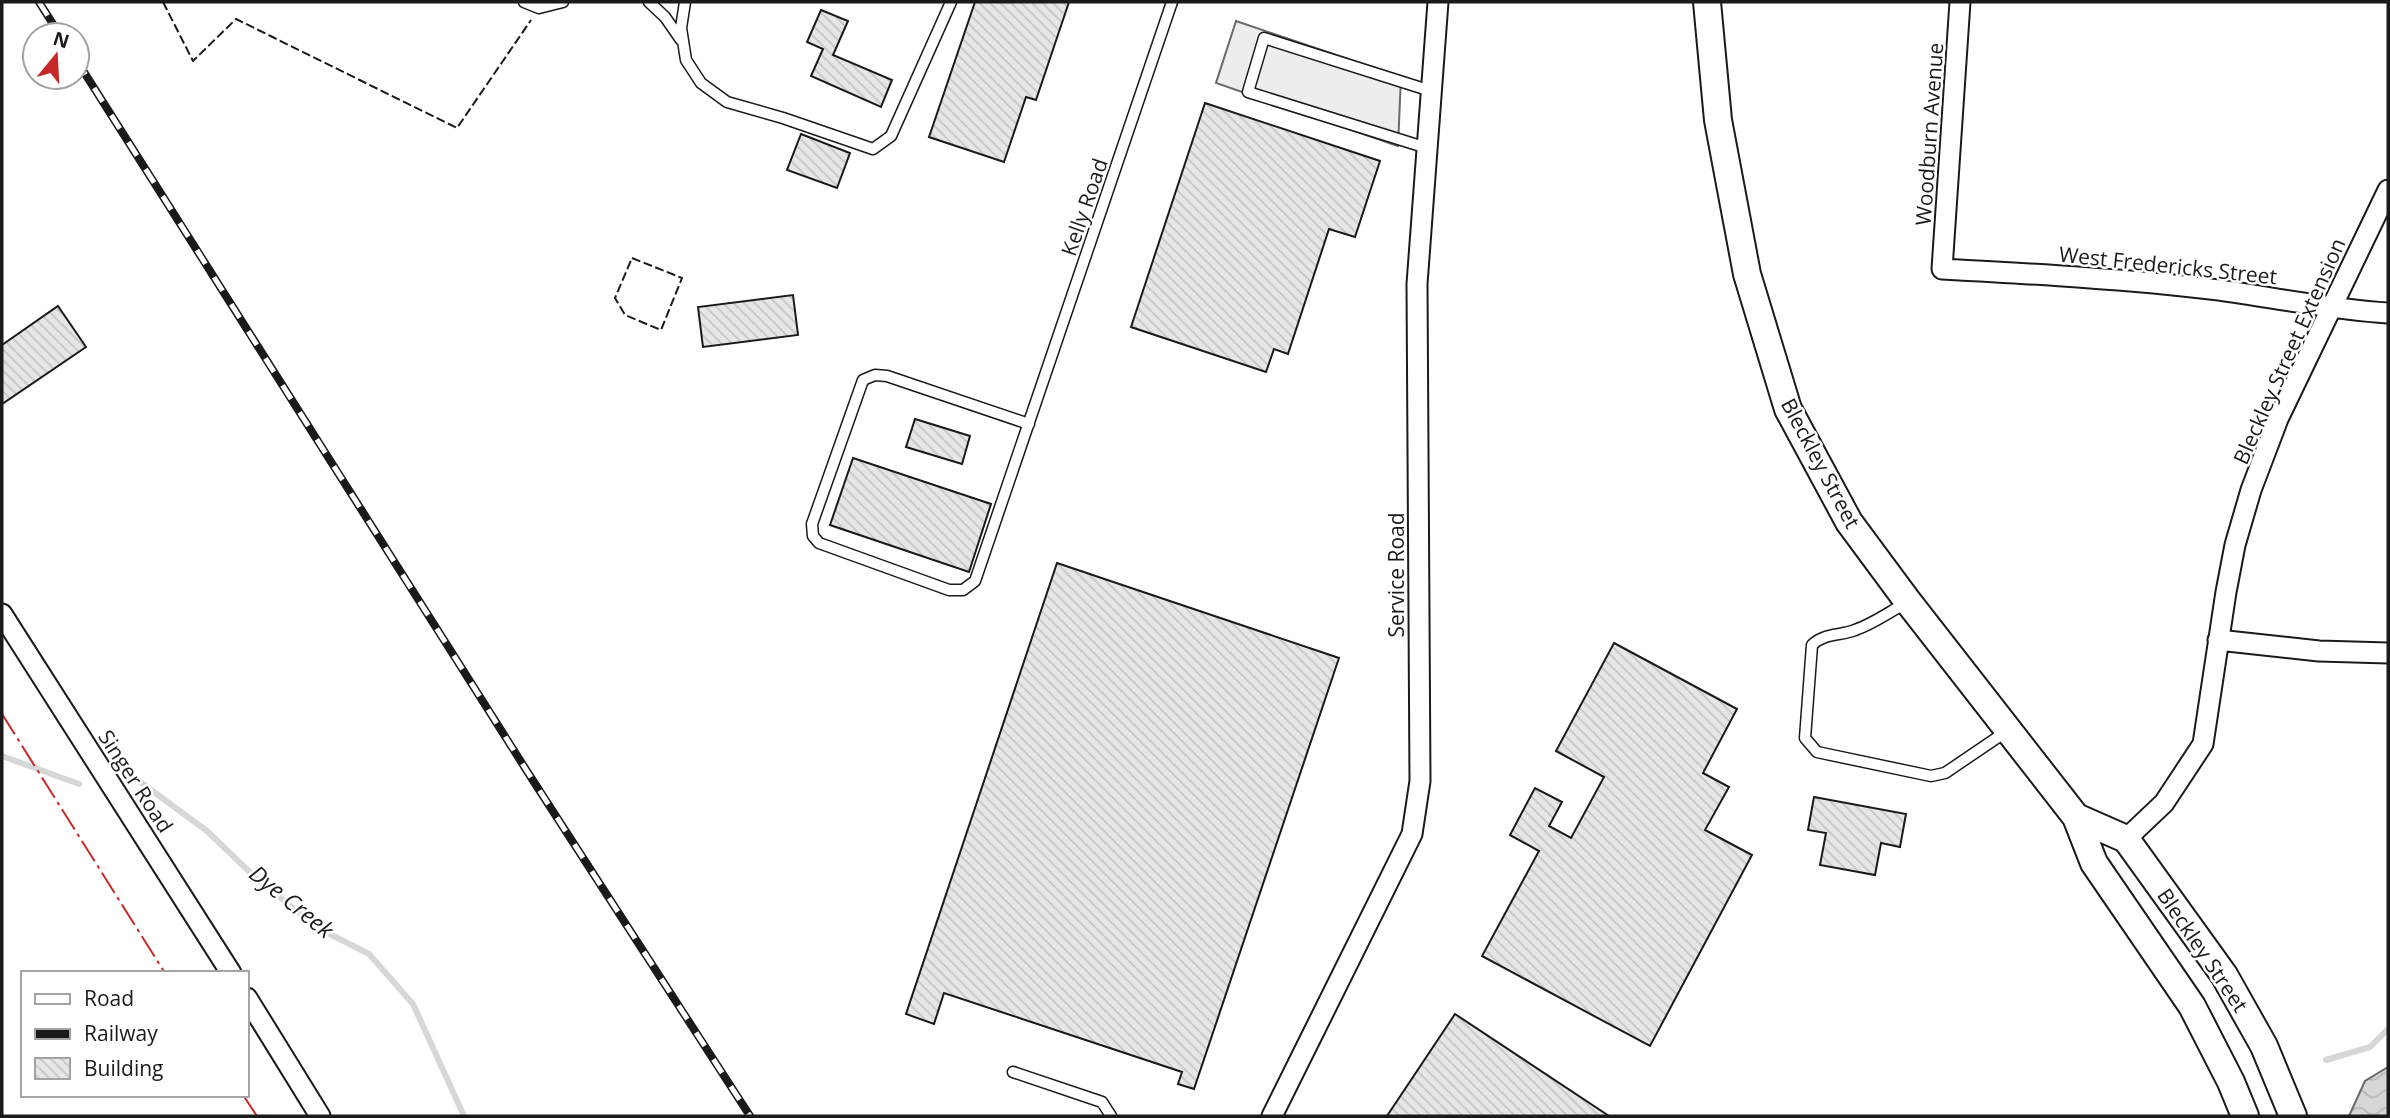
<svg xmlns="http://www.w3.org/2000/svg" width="2390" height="1118" font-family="'Open Sans',sans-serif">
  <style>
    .pitch { fill: #ededed; stroke: #6a6a6a; stroke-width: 2 }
    .water { fill: url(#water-waves); stroke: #6a6a6a; stroke-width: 2 }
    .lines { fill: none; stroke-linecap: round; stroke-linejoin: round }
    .stream { stroke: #d7d7d7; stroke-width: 6 }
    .building { fill: url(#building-back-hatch); stroke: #1a1a1a; stroke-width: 2 }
    .lane-casing { stroke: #1a1a1a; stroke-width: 13 }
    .street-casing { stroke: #1a1a1a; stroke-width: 23 }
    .secondary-casing { stroke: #1a1a1a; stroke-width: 30 }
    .lane { stroke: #fff; stroke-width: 10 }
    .street { stroke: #fff; stroke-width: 19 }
    .secondary { stroke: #fff; stroke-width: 26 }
    .rail-casing { stroke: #1a1a1a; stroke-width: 8 }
    .rail { stroke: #fff; stroke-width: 5; stroke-dasharray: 16; stroke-linecap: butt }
    .fence { stroke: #1a1a1a; stroke-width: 2; stroke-dasharray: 9 3.5; stroke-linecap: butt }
    .power { stroke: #c62828; stroke-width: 2; stroke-dasharray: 24 5 3.5 5; stroke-linecap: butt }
    .labels { text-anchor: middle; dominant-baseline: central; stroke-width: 5; stroke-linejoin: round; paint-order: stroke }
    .street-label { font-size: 21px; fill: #1a1a1a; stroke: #fff }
    .water-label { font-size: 23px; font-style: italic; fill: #1a1a1a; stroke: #fff }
  </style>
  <defs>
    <pattern id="water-waves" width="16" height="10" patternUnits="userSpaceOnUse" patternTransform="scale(1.75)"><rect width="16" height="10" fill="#d7d7d7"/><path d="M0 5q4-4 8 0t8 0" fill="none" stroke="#b8b8b8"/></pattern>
    <pattern id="building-back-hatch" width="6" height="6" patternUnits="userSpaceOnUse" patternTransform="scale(1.75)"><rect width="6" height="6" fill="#e6e6e6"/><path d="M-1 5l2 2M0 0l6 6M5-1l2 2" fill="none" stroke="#c5c5c5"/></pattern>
  </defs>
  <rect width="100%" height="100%" fill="#fff"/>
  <path class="pitch" d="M1236,21L1401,77L1398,146L1216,83Z"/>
  <path class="water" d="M2388,1067V1116H2349L2365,1081Z"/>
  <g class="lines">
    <path class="stream" d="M2,756L79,784
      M135,778L207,831L257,879L318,928L369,954L413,1004L464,1116
      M2326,1060L2370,1047L2388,1029"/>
  </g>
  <path class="building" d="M975,2H1069L1036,100L1026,97L1004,162L929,137Z
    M821,10L848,21L833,55L892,80L881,107L811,76L823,49L807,42Z
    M1205,103L1380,161L1355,237L1329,229L1288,354L1274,349L1266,372L1131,327Z
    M801,134L850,153L837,188L787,170Z
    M793,295L798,335L703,347L698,307Z
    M58,306L86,347L2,404V345Z
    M915,419L970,436L962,464L906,447Z
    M853,458L991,504L969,572L830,525Z
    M1057,563L1339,658L1194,1089L1178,1084L1182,1072L944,993L934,1024L906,1014Z
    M1614,643L1737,709L1703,773L1729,787L1705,830L1752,855L1650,1046L1482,956L1539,851L1510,835L1535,788L1562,802L1549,826L1571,838L1604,777L1556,751Z
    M1814,797L1906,814L1900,847L1881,843L1875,875L1820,865L1826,833L1808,830Z
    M1455,1014L1609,1116H1387Z"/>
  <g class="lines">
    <defs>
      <path id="lane" d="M524,2L539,8L563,2
        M649,2L665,17L681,40
        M685,2L681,28L686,60L701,83L727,102L783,118L873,149L891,136L951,2
        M1427,148L1248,92L1264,38L1431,91
        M1029,424L887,376L875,375L863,380L812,524L813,536L819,543L949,590H963L975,581C1042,388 1108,195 1172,2
        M1906,603C1889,612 1873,624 1855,630C1840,636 1824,633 1812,645L1805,738L1817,752L1931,776L1945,773L2007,731
        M1013,1072L1102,1102L1111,1116"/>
      <path id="street" d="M1960,2L1942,269C2035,274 2127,279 2219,290C2276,298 2331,309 2388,313
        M2,614L231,973
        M2218,640L2319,651L2388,653
        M2126,839L2164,803L2203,744L2226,592L2235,545L2251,490L2278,419L2388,190
        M247,998L320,1116
        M1272,1116L1412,834L1420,781L1417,284L1438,2"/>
      <path id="secondary" d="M1707,2L1718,120L1747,274L1788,409L1849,522L1906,599L2076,817L2094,863L2192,1006L2231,1082L2245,1116
        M2076,817L2126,839L2224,975L2264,1046L2293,1116"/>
    </defs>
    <use href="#lane" class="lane-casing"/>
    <use href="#street" class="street-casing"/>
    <use href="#secondary" class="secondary-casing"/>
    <use href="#lane" class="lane"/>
    <use href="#street" class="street"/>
    <use href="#secondary" class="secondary"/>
    <defs>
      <path id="rail" d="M39,2L60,35
        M77,61L532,779L750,1116"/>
    </defs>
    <use href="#rail" class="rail-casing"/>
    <use href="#rail" class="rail"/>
    <path class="fence" d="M163,2L193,61L236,19L457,128L531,20
      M632,258L682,278L661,330L625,315L615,298Z"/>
    <path class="power" d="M2,714L165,973
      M243,1095L257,1116"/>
  </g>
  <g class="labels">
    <g class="street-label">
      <text transform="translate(1929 134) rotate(-86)">Woodburn Avenue</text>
      <text transform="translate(1084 207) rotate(-71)">Kelly Road</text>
      <text transform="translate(2168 265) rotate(6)">West Fredericks Street</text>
      <text transform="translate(2289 351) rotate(-66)">Bleckley Street Extension</text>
      <text transform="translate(1821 463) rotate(62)">Bleckley Street</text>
      <text transform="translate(1396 575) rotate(-90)">Service Road</text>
      <text transform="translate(136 781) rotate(57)">Singer Road</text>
      <text transform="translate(2203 950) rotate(56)">Bleckley Street</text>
    </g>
    <g class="water-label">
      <text transform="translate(292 901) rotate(39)">Dye Creek</text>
    </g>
  </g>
  <rect width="2390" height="1118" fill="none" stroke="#1a1a1a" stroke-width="7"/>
  <rect x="21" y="971" width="228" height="126" fill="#ffffff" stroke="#a3a3a3" stroke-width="2"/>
  <rect x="35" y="994" width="35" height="10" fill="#ffffff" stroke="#a3a3a3" stroke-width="2"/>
  <text x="84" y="1006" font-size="21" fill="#1a1a1a">Road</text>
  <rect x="35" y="1029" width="35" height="10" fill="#1a1a1a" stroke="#a3a3a3" stroke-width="2"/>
  <text x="84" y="1041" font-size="21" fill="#1a1a1a">Railway</text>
  <rect x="35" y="1058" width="35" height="21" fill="url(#building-back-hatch)" stroke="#a3a3a3" stroke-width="2"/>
  <text x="84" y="1076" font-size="21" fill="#1a1a1a">Building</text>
  <g transform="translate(56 56) rotate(18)"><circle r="33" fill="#ffffff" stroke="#a3a3a3" stroke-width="2"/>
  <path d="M0-5L12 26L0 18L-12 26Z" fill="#c62828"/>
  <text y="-10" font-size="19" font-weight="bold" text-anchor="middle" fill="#1a1a1a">N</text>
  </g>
</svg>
